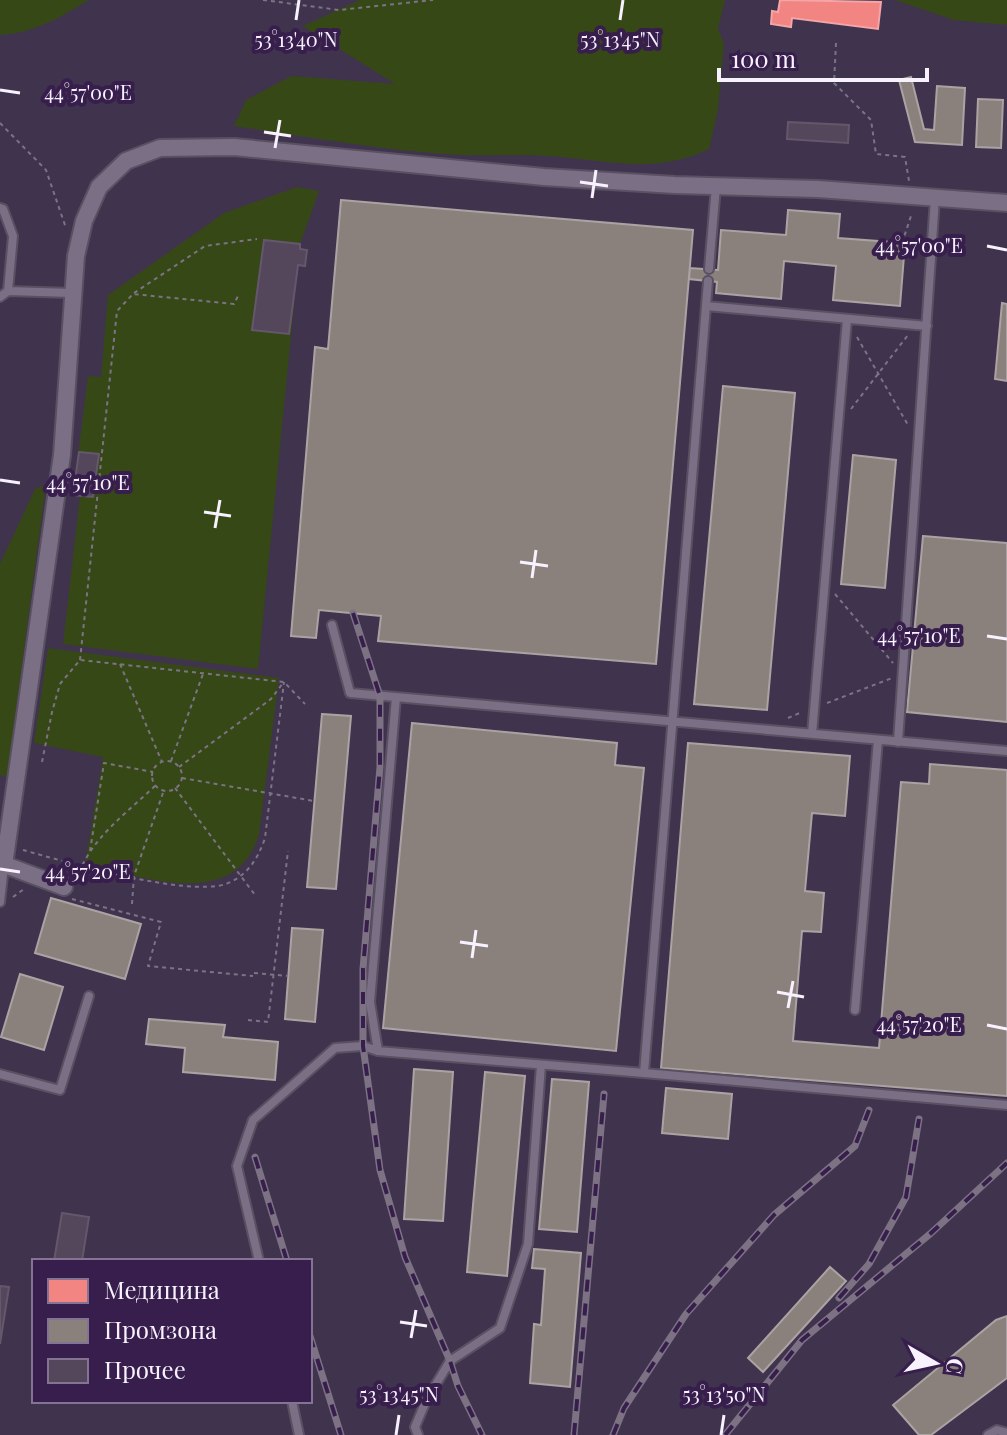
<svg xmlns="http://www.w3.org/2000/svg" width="1007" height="1435" font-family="'Playfair Display',serif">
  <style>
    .green { fill: #374817 }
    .health { fill: #f28482; stroke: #f4a5a7; stroke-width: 2 }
    .industry { fill: #8a817c; stroke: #aba3a3; stroke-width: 2 }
    .building { fill: #55475b; stroke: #65576b; stroke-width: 2 }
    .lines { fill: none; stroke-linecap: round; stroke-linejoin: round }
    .lane-casing { stroke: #595062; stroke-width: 12 }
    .street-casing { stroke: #595062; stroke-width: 20 }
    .path { stroke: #7c7385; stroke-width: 2; stroke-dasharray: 4 4; stroke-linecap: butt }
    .lane { stroke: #7a6f84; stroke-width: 8 }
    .street { stroke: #7a6f84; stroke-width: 16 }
    .rail-casing { stroke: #7c7284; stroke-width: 7 }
    .rail { stroke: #371e4c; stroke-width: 4; stroke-dasharray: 12; stroke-linecap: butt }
    .ticks { fill: none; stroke: #f7f2fe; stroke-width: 3 }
    .ticks-label { font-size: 20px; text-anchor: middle; fill: #f7f2fe; stroke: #371e4c; stroke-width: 8; stroke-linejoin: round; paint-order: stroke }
  </style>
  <rect width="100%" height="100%" fill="#40334d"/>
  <path class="green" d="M0,0H89C57,19 37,32 0,35Z
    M360,0H725L718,28L724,44L718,110L709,149C653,176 605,159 546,156C517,154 489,156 460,155C385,151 309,137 234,126L246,100L291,76L395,84L303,26Z
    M895,0H1007V25L954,20Z
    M297,187L319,191L300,244V249L307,250L305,266L298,265L258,669L63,644L80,496L73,495L88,376L101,377L108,295L224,213Z
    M46,484L7,777L0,775V564L35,489Z
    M48,648L279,678L259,834C236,913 143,876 85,865L103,757L34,743Z"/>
  <path class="health" d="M780,0L881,2L878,29L792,18L791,27L771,24L772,11L778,12Z"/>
  <path class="industry" d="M911,77L924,129L934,130L937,86L965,88L962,145L915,142L899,80Z
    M978,99L1003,100L1001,148L976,147Z
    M341,200L693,230L656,664L378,641L381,616L319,610L316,638L291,636L315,347L328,349Z
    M788,210L840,214L838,238L905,243L900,306L833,300L836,266L784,261L781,299L716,293L717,282L689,279L690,268L718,270L721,230L786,235Z
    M1002,303L1007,304V381L995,379Z
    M723,386L795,393L767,710L694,704Z
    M853,455L896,460L885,588L841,584Z
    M923,536L1007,543V722L907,712Z
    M322,714L351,716L336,889L307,887Z
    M412,723L617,743L615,765L644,768L616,1051L383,1028Z
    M688,743L850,756L845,816L812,813L805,891L824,893L821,932L802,931L793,1041L879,1048L901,782L929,784L930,764L1007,770V1096L661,1068Z
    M51,898L141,924L125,979L35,953Z
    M292,928L323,930L315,1022L285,1019Z
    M20,974L63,987L44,1050L1,1037Z
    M149,1019L225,1025L223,1037L278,1042L275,1080L183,1072L185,1048L146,1044Z
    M414,1069L453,1072L443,1221L404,1219Z
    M485,1072L525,1076L507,1276L467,1272Z
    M552,1079L589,1082L577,1232L539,1229Z
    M666,1088L732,1094L728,1139L662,1133Z
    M534,1249L581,1253L570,1387L530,1383L534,1324L541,1325L545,1269L532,1268Z
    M830,1267L846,1281L763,1372L748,1358Z
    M1007,1316V1378L931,1435H919L893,1405L996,1320Z"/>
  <path class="building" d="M788,122L849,125L848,143L787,139Z
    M264,240L300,244V249L307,250L305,266L298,265L289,334L252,330Z
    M79,452L99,454L93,497L73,495Z
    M62,1213L89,1217L82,1261H54Z
    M0,1286L9,1287L0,1344Z"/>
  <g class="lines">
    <defs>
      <path id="lane" d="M0,208L3,209L13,236L8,291
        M709,269L716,186
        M0,297L8,291L72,293
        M706,306L927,326
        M332,625L350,693L1007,751
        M812,734L847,319
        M898,742L935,198
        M0,902L4,866
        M855,1010L878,740
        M378,1051L370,1002L396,697
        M644,1073L1007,1105
        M0,1074L60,1090L89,996
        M259,1261L237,1166L253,1120L335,1048L363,1046L378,1051L644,1073L708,281
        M292,1401L299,1435
        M418,1435L415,1427L426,1401L450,1361L500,1328L528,1244L541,1065
        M988,1435L997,1430L1007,1433"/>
      <path id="street" d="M0,863L64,887
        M4,865L62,455L76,256L84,221L99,187L126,161L160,148L234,147L544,177L675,185L818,189L1007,203"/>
    </defs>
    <use href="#lane" class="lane-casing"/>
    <use href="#street" class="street-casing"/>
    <path class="path" d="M263,0L339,10L433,0
      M836,43L834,83L871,120L876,154L905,157L909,181
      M0,123L46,170L66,228
      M902,243L912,213
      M134,293L205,246L257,239
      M857,337L908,425
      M851,409L908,335
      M835,594L893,663
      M80,660L117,311L133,294L234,304L239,294
      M120,664L162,762
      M827,703L892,678
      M788,718L802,712
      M171,761L203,674
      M152 776a15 15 0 1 1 30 0a15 15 0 1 1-30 0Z
      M42,762L52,712L60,684L80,660L284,682L305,704
      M179,767L271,699L283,683
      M182,778L314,801
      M175,788L255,895
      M23,850C66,862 186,897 226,884C247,876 258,859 265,838L284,682
      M90,851L104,763L153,772
      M77,880C87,841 128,812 156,785
      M13,897L24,889
      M72,899L161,922L148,966L253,976
      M132,904L134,876L164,790
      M254,973L288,976
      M248,1020L268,1022L288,851"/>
    <use href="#lane" class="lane"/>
    <use href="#street" class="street"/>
    <defs>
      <path id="rail" d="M353,613L380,696V767L363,969V1046L380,1170L405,1257L450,1361L458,1386L482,1435
        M255,1157L287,1261
        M839,1298L869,1264L906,1197L919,1119
        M310,1336L341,1435
        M574,1435L604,1094
        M613,1435L624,1408L686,1314L774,1215L855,1146L869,1110
        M725,1435L802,1340L930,1234L1007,1163"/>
    </defs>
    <use href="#rail" class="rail-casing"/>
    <use href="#rail" class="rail"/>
  </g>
  <path class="ticks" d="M296,20L299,0M620,20L623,0M0,90L20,93M264,132L291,136M275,148L280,120M580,182L608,186M592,198L596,170M987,246L1007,250M0,480L20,483M204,512L231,516M215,528L220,500M520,562L548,566M532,578L536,550M987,636L1007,639M0,869L20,872M460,942L488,946M472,958L476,930M777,992L804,997M788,1008L793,981M987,1025L1007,1029M400,1322L427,1326M411,1338L416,1310M396,1435L399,1415M721,1435L724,1415"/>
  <g class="ticks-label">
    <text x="296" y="47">53°13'40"N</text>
    <text x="620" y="47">53°13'45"N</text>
    <text x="88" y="100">44°57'00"E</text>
    <text x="919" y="253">44°57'00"E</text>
    <text x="88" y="490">44°57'10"E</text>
    <text x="919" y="643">44°57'10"E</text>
    <text x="88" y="879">44°57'20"E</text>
    <text x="919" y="1032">44°57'20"E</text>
    <text x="399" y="1402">53°13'45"N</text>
    <text x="724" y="1402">53°13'50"N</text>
  </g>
  <rect x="32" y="1259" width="280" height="144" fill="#371e4c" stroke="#847393" stroke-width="2"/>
  <rect x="48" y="1279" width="40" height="24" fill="#f28482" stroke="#847393" stroke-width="2"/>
  <text x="104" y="1299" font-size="24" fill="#f7f2fe">Медицина</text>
  <rect x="48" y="1319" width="40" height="24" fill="#8a817c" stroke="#847393" stroke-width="2"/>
  <text x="104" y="1339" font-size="24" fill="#f7f2fe">Промзона</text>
  <rect x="48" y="1359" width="40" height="24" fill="#55475b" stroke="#847393" stroke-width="2"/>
  <text x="104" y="1379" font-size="24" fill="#f7f2fe">Прочее</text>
  <g transform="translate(935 1363) rotate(99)" stroke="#371e4c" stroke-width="6" paint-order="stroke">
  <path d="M0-6L14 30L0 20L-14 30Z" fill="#f7f2fe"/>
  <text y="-12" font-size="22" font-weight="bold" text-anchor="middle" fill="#f7f2fe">С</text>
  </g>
  <path d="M719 68v12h208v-12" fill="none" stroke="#f7f2fe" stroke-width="4"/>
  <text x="731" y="68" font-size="24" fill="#f7f2fe" stroke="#371e4c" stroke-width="6" paint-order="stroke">100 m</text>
</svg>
